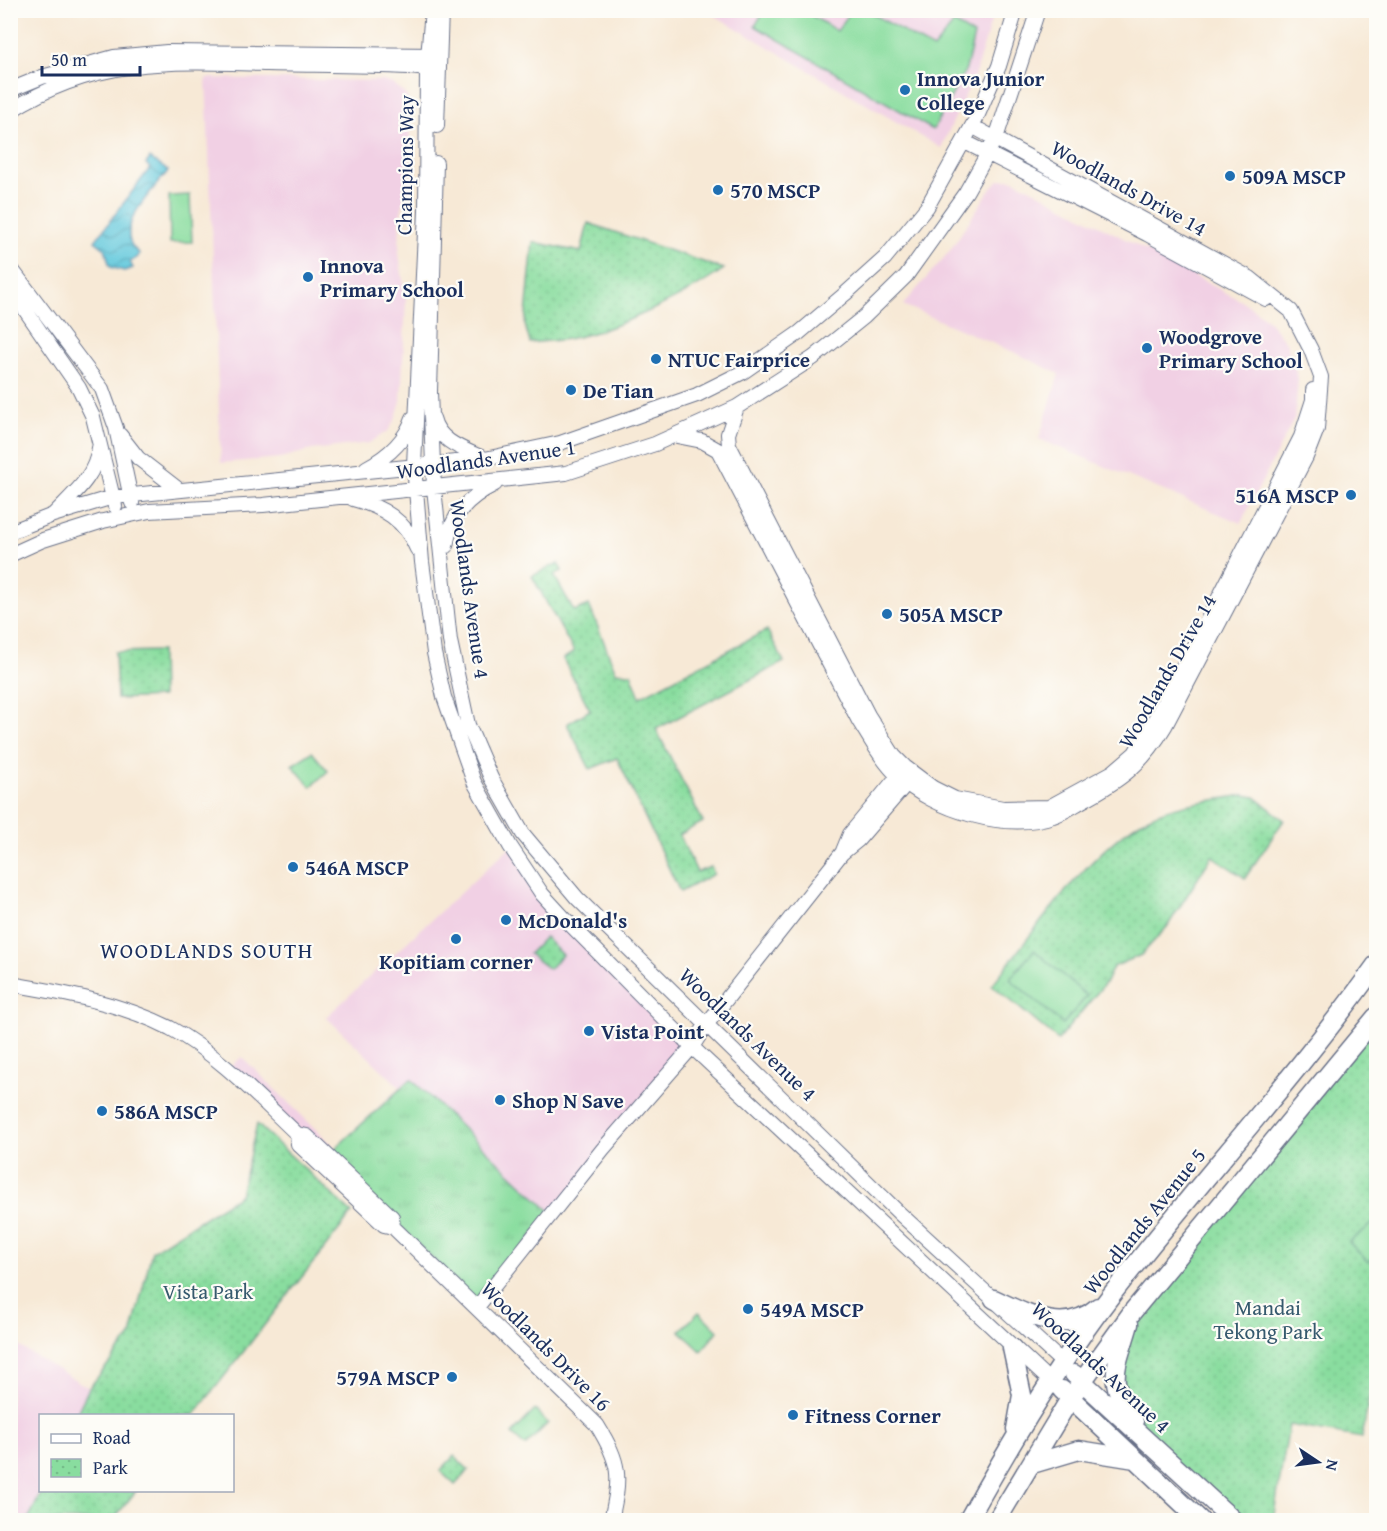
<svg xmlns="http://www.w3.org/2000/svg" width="1387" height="1531" font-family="'Gentium Book Plus',serif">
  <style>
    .built { fill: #f1d0e4 }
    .grass { fill: url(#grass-tufts); stroke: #52867e; stroke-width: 1.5 }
    .park { fill: url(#park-dots); stroke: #52867e; stroke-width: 1.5 }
    .garden { fill: #89dd9f; stroke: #52867e; stroke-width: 1.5 }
    .water { fill: url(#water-waves); stroke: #3e7c9d; stroke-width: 1.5 }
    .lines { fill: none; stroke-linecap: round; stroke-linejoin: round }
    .minor-casing { stroke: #687088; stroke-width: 16 }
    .major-casing { stroke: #687088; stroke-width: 21 }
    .minor { stroke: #fff; stroke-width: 14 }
    .major { stroke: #fff; stroke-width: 18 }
    .poi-dot { fill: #1f6fb2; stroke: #fdfcf7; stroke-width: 2 }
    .labels { text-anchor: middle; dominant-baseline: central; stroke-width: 4.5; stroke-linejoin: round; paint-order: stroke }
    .poi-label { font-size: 21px; font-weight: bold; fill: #1b2f5e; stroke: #fdfcf7; text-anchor: start }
    .street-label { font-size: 21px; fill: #1b2f5e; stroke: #fdfcf7 }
    .park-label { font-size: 21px; fill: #365a6e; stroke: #fdfcf7 }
    .neighbourhood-label { font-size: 22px; letter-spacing: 1.5px; fill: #1b2f5e; stroke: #fdfcf7 }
  </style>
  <defs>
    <pattern id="grass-tufts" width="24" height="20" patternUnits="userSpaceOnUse" patternTransform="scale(1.5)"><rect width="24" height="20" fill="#89dd9f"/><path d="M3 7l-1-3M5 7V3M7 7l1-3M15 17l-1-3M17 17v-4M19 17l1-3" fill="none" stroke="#76be8b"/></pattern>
    <pattern id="park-dots" width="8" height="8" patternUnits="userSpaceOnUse" patternTransform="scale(1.5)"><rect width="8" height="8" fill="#89dd9f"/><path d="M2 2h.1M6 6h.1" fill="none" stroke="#76be8b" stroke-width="1.8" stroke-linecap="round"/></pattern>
    <pattern id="water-waves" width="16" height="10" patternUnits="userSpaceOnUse" patternTransform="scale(1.5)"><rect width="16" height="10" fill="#60c8dc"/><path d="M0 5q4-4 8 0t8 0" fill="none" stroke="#4ea3b6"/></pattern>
  </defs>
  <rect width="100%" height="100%" fill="#fdfcf7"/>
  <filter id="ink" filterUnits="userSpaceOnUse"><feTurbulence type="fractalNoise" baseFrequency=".0167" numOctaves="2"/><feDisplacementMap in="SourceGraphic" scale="12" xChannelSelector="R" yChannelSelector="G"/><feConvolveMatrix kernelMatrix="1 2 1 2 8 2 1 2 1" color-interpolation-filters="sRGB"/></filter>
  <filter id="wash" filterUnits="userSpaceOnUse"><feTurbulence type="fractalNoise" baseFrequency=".008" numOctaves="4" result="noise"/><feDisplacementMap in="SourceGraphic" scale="24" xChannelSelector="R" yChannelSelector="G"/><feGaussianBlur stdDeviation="1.35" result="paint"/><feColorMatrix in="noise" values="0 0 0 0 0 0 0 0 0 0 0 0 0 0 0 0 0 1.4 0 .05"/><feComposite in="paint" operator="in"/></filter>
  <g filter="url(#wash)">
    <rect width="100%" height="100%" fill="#f7e9d6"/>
    <path class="built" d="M707,11H994L975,74L941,148Z
      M206,78L383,81L393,84L407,96L410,110L409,181L400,216L399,254L406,300L401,401L395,420L388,431L369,443L312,450L280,458L221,463Z
      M1007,179L1014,180L1245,303L1267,319L1286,342L1298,378L1295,417L1241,523L1039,439L1059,374L1018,354L903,305L949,252L991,188L999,180Z
      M510,847L542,894L692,1047L478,1306L227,1069L242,1057L335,1148L400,1087L326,1017Z
      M10,1341L89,1388L76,1415L40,1416L42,1491L28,1520H11Z"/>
    <path class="grass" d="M411,1079L551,1212L478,1304L328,1155Z"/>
    <path class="park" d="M588,223L724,269C688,295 616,330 572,338C559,341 544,341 530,343L525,325L533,242L581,252Z
      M558,563L562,571L554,575L574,611L589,605L616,672L631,673L640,697L767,630L784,662L656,729L703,822L679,835L697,872L711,867L714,874L680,892L617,758L590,769L567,724L590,710L563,659L574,652L532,576Z
      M161,651L162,697L117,699L115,652Z
      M1244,795L1255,797L1284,820L1245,878L1212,856L1167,927L1141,955L1113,967L1106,982L1058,1040L992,985C1033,933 1091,847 1149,817C1177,803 1213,801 1244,795Z
      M545,937L562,955L549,969L529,954Z
      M1376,1017V1358L1362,1438L1289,1425L1273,1520H1234L1147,1440L1115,1382L1134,1311Z
      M257,1124L352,1213L194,1415H76L89,1388L131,1336L152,1251L240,1195Z
      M454,1456L469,1470L455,1485L440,1471Z
      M42,1491V1490L136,1491L113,1520H28Z"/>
    <path class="garden" d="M868,11L933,49L954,23L974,35L966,69L933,130L755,26L764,11H804L837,31L851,11Z
      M190,195L192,242L170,243L169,196Z
      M312,752L328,771L311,787L292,765Z
      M1034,950L1087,996L1063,1024L1010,979Z
      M1376,1221V1255L1368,1262L1349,1242Z
      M699,1312L718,1331L701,1351L680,1331Z
      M535,1410L548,1423L525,1446L512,1434Z"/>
    <path class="water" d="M150,158L168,171C153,190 109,231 139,253L138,257L130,262L133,268L124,271L110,267L105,249L95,241L150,168L146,164Z"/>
  </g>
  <g filter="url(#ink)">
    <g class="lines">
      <defs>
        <path id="minor" d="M432,10L427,69L426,211L414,465L422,562L434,653L444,697L474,782L510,846L542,894L564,918L692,1047L1051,1382
          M10,90L42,77L114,57L167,52L436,55
          M10,111C95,57 171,61 267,64C314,65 361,65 409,67L436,70
          M437,126L441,10
          M965,142L1147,234L1266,299
          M436,163L430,392L434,488L450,641L468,725L491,778L523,834L577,898L898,1212L1063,1363
          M10,267L102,389L116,428L132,503
          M10,288L79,388L93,417L115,506
          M737,407L728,434L729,445L868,715L894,756L905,767L933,788L955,799L1003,808L1049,807L1113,772L1135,753L1148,732L1207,621L1301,437L1313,400V390
          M433,418C438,441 463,449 483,458
          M120,435L138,458L178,489
          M677,436L702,441L718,450L859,721C871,740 882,761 899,777C934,810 1006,832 1053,816C1063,813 1073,806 1082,801C1121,780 1142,765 1165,726L1306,457L1317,429L1321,377L1311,350L1291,311L1250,278L972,126
          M366,468C387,457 405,442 413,418
          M353,499C383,507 405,520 417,549
          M54,514C74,493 95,477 99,448
          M10,532L53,515L113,497L485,459L560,443L697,395L743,372L799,333L845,294L885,258L927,207L976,119L999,66L1016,10
          M446,546C451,515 467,498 495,484
          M10,555L43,540L103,521L149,511L263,505L566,473L655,444L737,407L813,358L864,317L906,276L966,192L988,153L998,132L1038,10
          M843,851L850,834L902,771
          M10,984C64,993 121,1003 170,1028C218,1054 258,1097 297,1134L307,1136L392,1217L393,1227
          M297,1134L298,1144L384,1225L393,1227L597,1425C621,1464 621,1476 611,1520
          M478,1306L603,1149L692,1047L706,1025L842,853L858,840L913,776"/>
        <path id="major" d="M994,1299C1029,1315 1065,1336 1098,1307
          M1129,1324C1116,1370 1105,1379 1134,1421
          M1012,1348L1022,1395L1016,1429
          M1074,1374L1233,1520
          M1062,1390L1200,1520
          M1032,1464L1079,1450L1135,1459
          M968,1520C1010,1444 1056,1367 1109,1298C1196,1185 1293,1081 1376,965
          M997,1520L1071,1397L1133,1311L1376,1017"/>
      </defs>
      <use href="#minor" class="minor-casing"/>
      <use href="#major" class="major-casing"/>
      <use href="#minor" class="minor"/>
      <use href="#major" class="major"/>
    </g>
  </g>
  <g class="poi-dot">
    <circle cx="905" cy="90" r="6"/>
    <circle cx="1230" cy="176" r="6"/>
    <circle cx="718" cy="190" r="6"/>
    <circle cx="308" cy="277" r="6"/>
    <circle cx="1147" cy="348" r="6"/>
    <circle cx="656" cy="359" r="6"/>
    <circle cx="571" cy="390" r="6"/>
    <circle cx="1351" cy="495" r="6"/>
    <circle cx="887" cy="614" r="6"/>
    <circle cx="293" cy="867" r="6"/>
    <circle cx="506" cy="920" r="6"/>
    <circle cx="456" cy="939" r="6"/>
    <circle cx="589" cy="1031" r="6"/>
    <circle cx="500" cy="1100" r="6"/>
    <circle cx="102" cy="1111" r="6"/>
    <circle cx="748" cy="1309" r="6"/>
    <circle cx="452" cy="1377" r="6"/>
    <circle cx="793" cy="1415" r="6"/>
  </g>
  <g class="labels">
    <g class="poi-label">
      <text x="917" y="78">Innova Junior<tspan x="917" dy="24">College</tspan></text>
      <text x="1242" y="176">509A MSCP</text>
      <text x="730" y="190">570 MSCP</text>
      <text x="320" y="265">Innova<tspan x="320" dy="24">Primary School</tspan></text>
      <text x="1159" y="336">Woodgrove<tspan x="1159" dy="24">Primary School</tspan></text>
      <text x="668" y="359">NTUC Fairprice</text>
      <text x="583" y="390">De Tian</text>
      <text x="1339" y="495" text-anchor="end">516A MSCP</text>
      <text x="899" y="614">505A MSCP</text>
      <text x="305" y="867">546A MSCP</text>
      <text x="518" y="920">McDonald's</text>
      <text x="456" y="961" text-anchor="middle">Kopitiam corner</text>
      <text x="601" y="1031">Vista Point</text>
      <text x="512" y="1100">Shop N Save</text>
      <text x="114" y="1111">586A MSCP</text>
      <text x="760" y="1309">549A MSCP</text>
      <text x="440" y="1377" text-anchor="end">579A MSCP</text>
      <text x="805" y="1415">Fitness Corner</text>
    </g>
    <g class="street-label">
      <text transform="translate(405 165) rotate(-89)">Champions Way</text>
      <text transform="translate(1129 188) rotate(29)">Woodlands Drive 14</text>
      <text transform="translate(486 459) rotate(-8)">Woodlands Avenue 1</text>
      <text transform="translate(470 589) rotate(82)">Woodlands Avenue 4</text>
      <text transform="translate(1167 671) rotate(-60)">Woodlands Drive 14</text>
      <text transform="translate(748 1034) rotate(44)">Woodlands Avenue 4</text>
      <text transform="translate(1144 1221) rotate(-51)">Woodlands Avenue 5</text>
      <text transform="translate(546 1346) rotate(45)">Woodlands Drive 16</text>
      <text transform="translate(1101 1367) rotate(43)">Woodlands Avenue 4</text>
    </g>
    <g class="park-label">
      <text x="208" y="1291">Vista Park</text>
      <text x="1268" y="1307">Mandai<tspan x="1268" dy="24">Tekong Park</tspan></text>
    </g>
    <g class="neighbourhood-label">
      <text x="207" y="950">WOODLANDS SOUTH</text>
    </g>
  </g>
  <rect width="1387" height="1531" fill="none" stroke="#fdfcf7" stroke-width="36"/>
  <rect x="39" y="1414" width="195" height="78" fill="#fdfcf7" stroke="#a3aaba" stroke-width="1.5"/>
  <rect x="51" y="1434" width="30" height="9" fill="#ffffff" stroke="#a3aaba" stroke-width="1.5"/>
  <text x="93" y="1444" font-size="18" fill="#1b2f5e">Road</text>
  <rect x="51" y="1459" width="30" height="18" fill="url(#park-dots)" stroke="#a3aaba" stroke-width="1.5"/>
  <text x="93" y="1474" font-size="18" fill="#1b2f5e">Park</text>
  <g transform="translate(1318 1462) rotate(103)" stroke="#fdfcf7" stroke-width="4.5" paint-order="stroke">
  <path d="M0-4.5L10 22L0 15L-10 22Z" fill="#1b2f5e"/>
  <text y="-9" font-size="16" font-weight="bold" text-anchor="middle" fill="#1b2f5e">N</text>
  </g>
  <path d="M42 66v9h98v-9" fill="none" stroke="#1b2f5e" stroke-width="3"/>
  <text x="51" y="66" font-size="18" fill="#1b2f5e" stroke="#fdfcf7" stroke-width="4.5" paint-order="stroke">50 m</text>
</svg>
